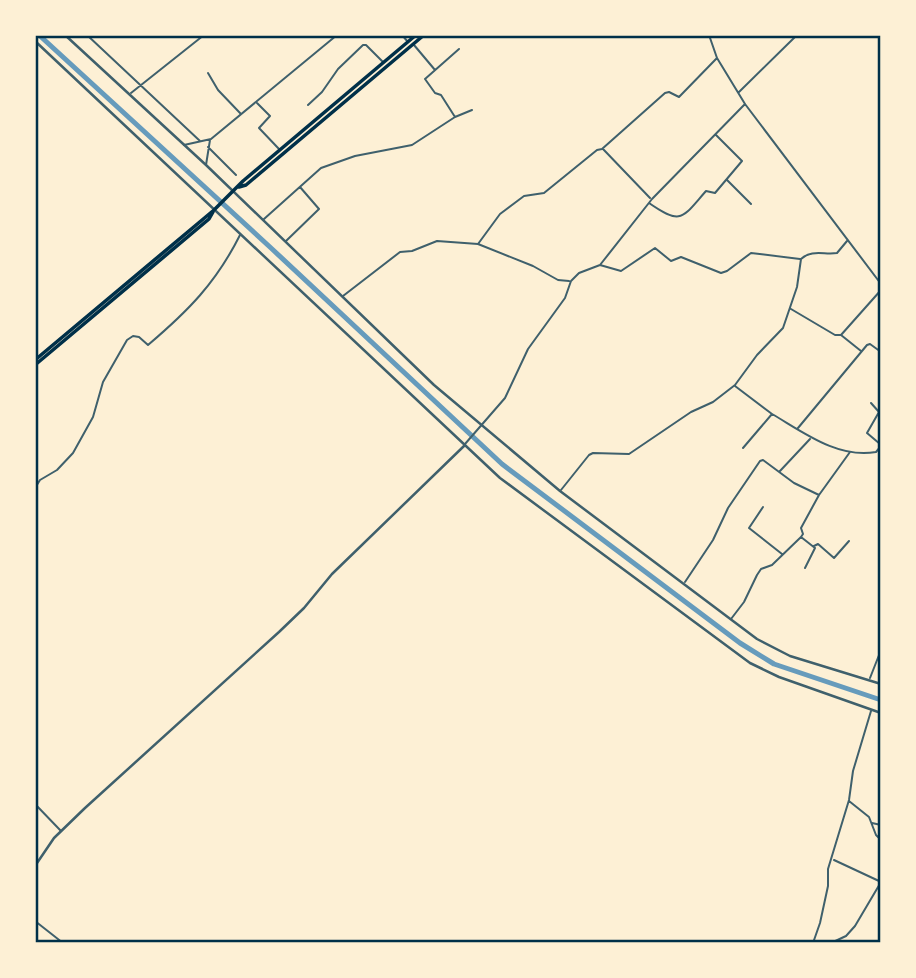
<svg xmlns="http://www.w3.org/2000/svg" width="916" height="978" font-family="Jost,sans-serif">
  <style>
    .lines { fill: none; stroke-linecap: round; stroke-linejoin: round }
    .canal { stroke: #669bbc; stroke-width: 5 }
    .minor { stroke: #3f606c; stroke-width: 2 }
    .tertiary { stroke: #3f606c; stroke-width: 2.5 }
    .primary { stroke: #003049; stroke-width: 3.5 }
    .neatline { fill: none; stroke: #003049; stroke-width: 2.5 }
  </style>
  <rect width="100%" height="100%" fill="#fdf0d5"/>
  <g class="lines">
    <path class="canal" d="M39,35L271,248L502,464L740,643L774,664L881,700"/>
    <path class="minor" d="M87,35L200,141
      M402,35L408,42
      M709,35L717,58L745,104L881,284
      M414,45L435,70
      M208,73L218,90L240,113
      M739,92L797,35
      M131,93L204,35
      M257,103L270,116L259,128L279,149
      M308,105L322,92L338,69L363,45H366L383,62
      M455,117L441,95L435,93L425,79L459,49
      M184,145L211,139L337,35
      M208,147L236,175
      M603,149L650,198
      M206,165L210,140
      M727,180L751,204
      M649,203C682,226 682,218 706,191L715,193L742,161L716,135
      M264,219L321,168L355,156L412,145L455,117L472,110
      M286,241L319,209L300,187
      M478,244L500,214L524,196L544,193L597,150L602,149L665,93L669,92L679,97L717,58
      M600,265L621,271L655,248L671,261L681,257L721,273L727,271L751,253L800,259
      M343,296L400,252L412,251L437,241L478,244L533,266L558,280L569,281
      M791,309L835,335H841L861,351
      M841,335L881,290
      M880,373L881,371
      M735,386L772,414
      M871,403L879,412L867,433L880,444
      M798,428L867,345L870,344L881,352
      M465,444L505,398L528,349L565,298L571,281L579,273L600,265L652,199L745,104
      M743,448L772,414C803,432 838,459 876,452L881,446
      M780,471L810,439
      M35,488L40,480L57,470L73,453L93,417L103,382L127,340L133,336L139,337L148,345C188,311 216,283 240,235
      M561,490L589,455L593,453L629,454L691,412L713,402L735,385L757,355L783,328L797,287L801,259C812,249 824,255 837,253L847,241
      M763,507L749,528L782,554
      M801,537L815,548L805,568
      M814,546L818,544L834,558L849,541
      M685,582L713,540L728,508L760,461L763,460L794,483L819,495
      M731,619L744,602L757,575L761,569L772,565L801,537L803,534L801,528L819,495L850,452
      M870,678L881,650
      M849,801L869,817L876,835L881,840
      M35,804L61,831
      M872,823L881,825
      M834,860L879,881
      M35,921L63,943
      M813,943L820,923L828,886V869L849,800L853,771L871,711
      M831,943L846,936L855,926L881,882"/>
    <path class="tertiary" d="M65,35L206,165L434,385L560,491L757,639L790,656L881,684
      M35,41L500,478L750,663L779,677L881,713
      M35,866L54,838L85,808L279,632L304,608L332,574L464,446"/>
    <path class="primary" d="M239,187L246,185L424,35
      M35,360L214,210L243,181L416,35
      M35,365L209,219L213,212"/>
  </g>
  <rect width="916" height="978" fill="none" stroke="#fdf0d5" stroke-width="74"/>
  <rect x="37" y="37" width="842" height="904" class="neatline"/>
</svg>
